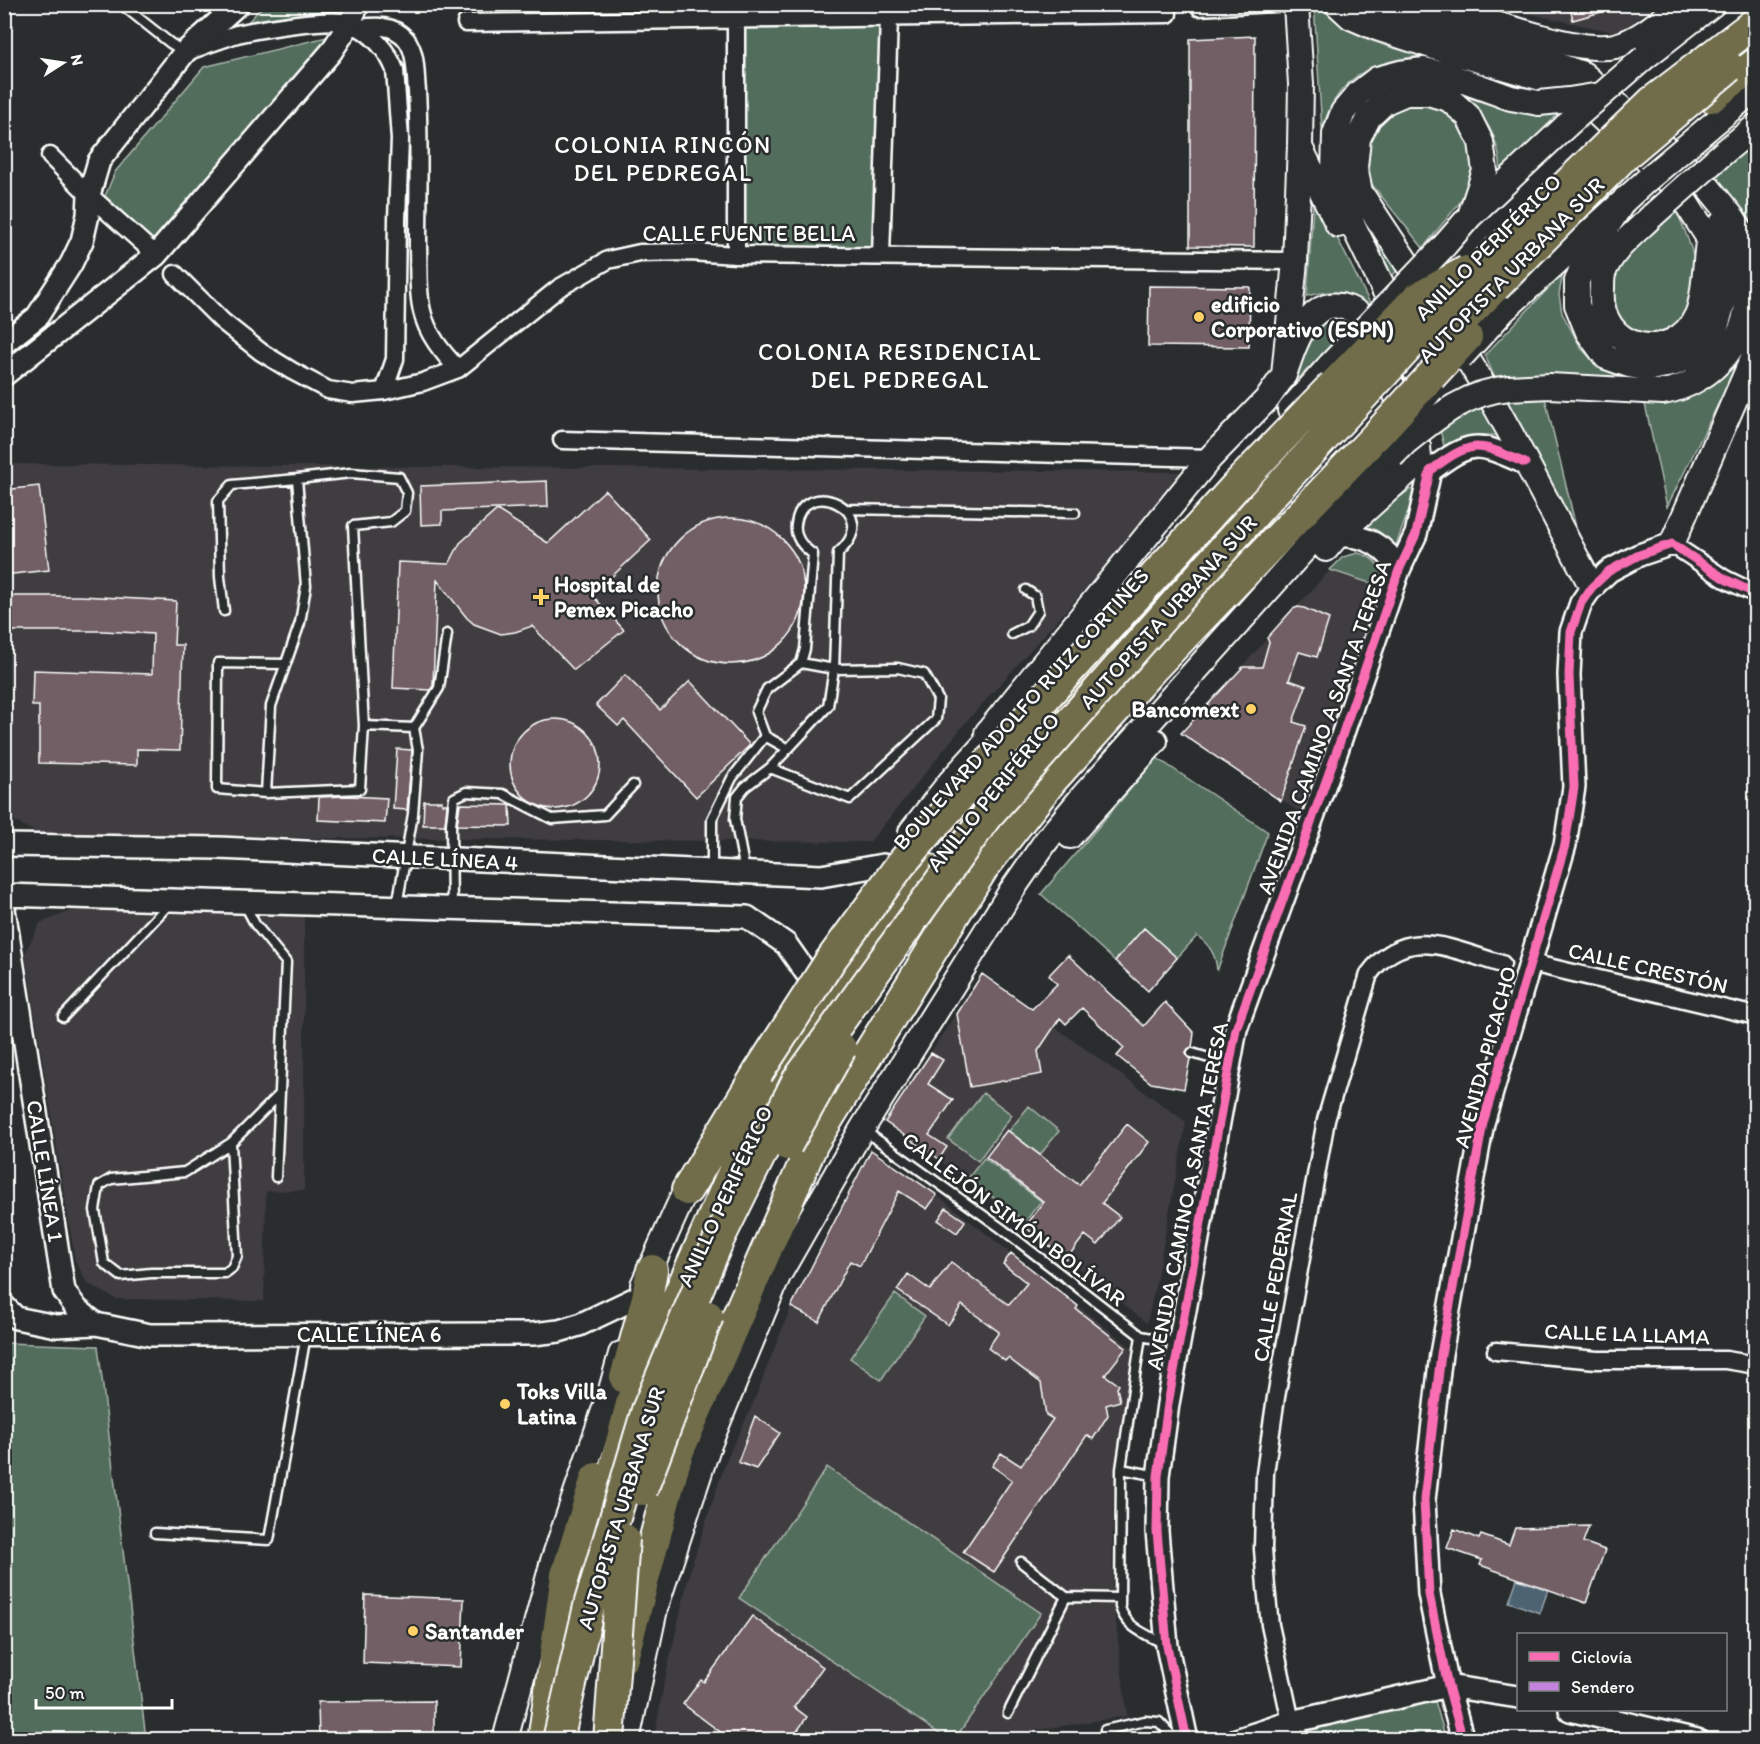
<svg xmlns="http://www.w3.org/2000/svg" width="1760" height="1744" font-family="Itim,sans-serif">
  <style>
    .built { fill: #403c3f }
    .green { fill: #536d5c; stroke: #a9b6ae; stroke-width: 1.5 }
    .water { fill: #4e6472; stroke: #95a2aa; stroke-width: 1.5 }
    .building { fill: #725f66; stroke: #fff; stroke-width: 1.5 }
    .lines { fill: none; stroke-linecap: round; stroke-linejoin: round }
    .service-casing { stroke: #fff; stroke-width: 13 }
    .minor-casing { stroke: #fff; stroke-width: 21 }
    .tertiary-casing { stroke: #fff; stroke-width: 26 }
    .secondary-casing { stroke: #fff; stroke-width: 28 }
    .motorway-casing { stroke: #fff; stroke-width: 34 }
    .service { stroke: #2a2d2e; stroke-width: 8 }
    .minor { stroke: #2a2d2e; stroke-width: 16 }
    .tertiary { stroke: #2a2d2e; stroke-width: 21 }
    .secondary { stroke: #2a2d2e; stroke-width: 24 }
    .motorway { stroke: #716d4b; stroke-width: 30 }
    .secondary-bridge-casing { stroke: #fff; stroke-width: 28; stroke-linecap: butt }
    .motorway-bridge-casing { stroke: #fff; stroke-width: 34; stroke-linecap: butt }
    .secondary-bridge { stroke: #2a2d2e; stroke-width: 24 }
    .motorway-bridge { stroke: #716d4b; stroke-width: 30 }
    .quiet { stroke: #c483df; stroke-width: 8; stroke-dasharray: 15 8; stroke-linecap: butt }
    .cycleway-casing { stroke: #2a2d2e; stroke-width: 13 }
    .cycleway { stroke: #f96db3; stroke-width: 9 }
    .poi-dot { fill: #ffd166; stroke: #2a2d2e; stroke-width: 2 }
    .labels { text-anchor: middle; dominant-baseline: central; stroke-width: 5; stroke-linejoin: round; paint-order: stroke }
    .street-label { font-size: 22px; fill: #fff; stroke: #2a2d2e }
    .poi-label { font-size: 22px; font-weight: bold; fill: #fff; stroke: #2a2d2e; text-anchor: start }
    .neighbourhood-label { font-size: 24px; letter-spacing: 1.5px; fill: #fff; stroke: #2a2d2e }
  </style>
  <rect width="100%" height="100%" fill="#2a2d2e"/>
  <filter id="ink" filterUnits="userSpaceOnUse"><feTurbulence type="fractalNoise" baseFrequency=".0167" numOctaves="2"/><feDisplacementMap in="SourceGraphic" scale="12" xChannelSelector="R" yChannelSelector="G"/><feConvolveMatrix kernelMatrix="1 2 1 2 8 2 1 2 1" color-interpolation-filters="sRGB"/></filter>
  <g filter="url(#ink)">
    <path class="built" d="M1489,5H1656L1618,33Z
      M5,464L1190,472L966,722L870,842L43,836L9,818L5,812Z
      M1330,570L1382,587L1300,812L1181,733Z
      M86,905L304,911V1190L266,1191L264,1301L116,1299L87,1283L75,1260L25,953L40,923Z
      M982,974L1186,1122L1157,1278L1147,1323L965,1179L885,1122Z
      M871,1150L937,1195L1134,1350L1114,1469L1112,1589L1127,1716L979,1739L654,1740L664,1683L691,1567L727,1458L749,1413L791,1307Z"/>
    <path class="green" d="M264,5H350L346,12L245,25Z
      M1314,5H1320C1345,36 1384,46 1421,56C1371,61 1336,78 1322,130Z
      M744,26H881L875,249L743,250Z
      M335,35L161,249L105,196L115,172L204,67Z
      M1458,94C1494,106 1526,118 1564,113L1501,174C1500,139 1486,114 1458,94Z
      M1427,101L1459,116L1476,148L1473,186L1423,248L1370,182L1364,166L1369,133L1392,108Z
      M1755,135V232L1713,174Z
      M1314,192L1373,309C1349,291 1337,288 1307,296Z
      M1356,200L1399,268L1389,280Z
      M1676,210C1688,237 1701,267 1695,297C1693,306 1687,316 1684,324L1644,338L1619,325L1609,286L1623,262Z
      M1563,273L1559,294L1562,313L1581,348L1596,364L1627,377L1494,376L1485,355Z
      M1327,322L1337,324L1347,329L1297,380C1302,359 1305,331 1327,322Z
      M1739,362L1667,507L1645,404C1688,404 1709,390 1739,362Z
      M1545,398L1581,548L1506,399Z
      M1485,406L1503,437C1480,432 1463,435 1445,450L1439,426L1471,410Z
      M1411,489L1415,493L1395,548C1384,535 1378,527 1360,526Z
      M1358,553C1376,557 1385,570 1382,587L1330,570L1343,557Z
      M1157,758L1268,832L1217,971C1216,955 1210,945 1197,936L1177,958L1144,928L1115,961L1041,894Z
      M983,1093L1012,1115L978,1161L948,1139Z
      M1029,1106L1059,1131L1040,1155L1009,1131Z
      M984,1158L1041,1201L1025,1222L968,1178Z
      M895,1294L925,1316L881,1380L850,1358Z
      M5,1343L98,1346L146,1739H5Z
      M827,1467L1041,1613L955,1739H947L739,1598Z
      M1435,1701L1446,1739H1308L1306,1730Z"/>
    <path class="water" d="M1517,1579L1548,1590L1540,1613L1509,1602Z"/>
    <path class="building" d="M1569,4H1612V9L1573,20Z
      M1255,36L1254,247L1190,246V39Z
      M1149,286L1250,287L1249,347L1148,346Z
      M547,481L548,507L442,511V524L421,525L420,486Z
      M39,486L49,570L4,575V490Z
      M605,490L651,540L592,595L624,630L574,670L532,626L515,632L501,634L474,624L467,618L437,580L433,686L430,690L393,688L398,562L449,564L460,543L497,510L548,543Z
      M658 591a73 73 0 1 1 146 0a73 73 0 1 1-146 0Z
      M7,596H80L176,601L174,645H183L180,750L137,749V765L39,763V706H32L33,670L152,674L153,634L104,631H7Z
      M1298,607L1304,608L1329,619L1317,657L1299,652L1289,680L1306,686L1293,722L1306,726L1281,801L1181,733L1243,667H1262L1269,642L1267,638L1293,609Z
      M625,675L660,710L690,681L750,745L696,797L624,720L618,726L596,705Z
      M510 764a45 45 0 1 1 90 0a45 45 0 1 1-90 0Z
      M397,749L412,750L407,810L393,809Z
      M349,796L387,798L385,823L318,820L319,797Z
      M424,801H442V804H447L445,825H423Z
      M460,804L510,805L511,826L457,825Z
      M1144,928L1177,958L1148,991L1115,961Z
      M1068,955L1144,1026L1165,1002L1194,1033L1192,1047L1186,1052L1190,1059L1184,1089L1151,1083L1117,1056L1124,1048L1082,1008L1066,1024L1060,1018L1038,1051L1042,1074L970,1087L957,1014L982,974L1032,1009L1057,984L1049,975Z
      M931,1053L943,1060L928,1084L953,1100L929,1135L947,1147L939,1159L885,1122Z
      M1127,1124L1149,1142L1102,1203L1120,1217L1098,1245L1085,1235L1066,1259L1025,1227L1044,1202L986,1157L1007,1130L1079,1185Z
      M871,1150L937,1195L927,1209L899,1191L860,1266L850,1261L819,1322L791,1307Z
      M946,1208L965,1221L957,1233L938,1220Z
      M1011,1253L1078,1306L1076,1309L1126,1348L1105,1375L1119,1385L1117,1388L1120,1401L1106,1405L1108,1415L1093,1439L1087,1435L994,1572L963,1552L1012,1480L992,1466L1001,1453L1021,1466L1053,1419L1046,1415L1041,1383L1008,1358L1005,1361L988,1348L999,1332L962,1305L948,1325L897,1290L908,1274L930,1290L951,1262L1009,1305L1027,1283L1003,1264Z
      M755,1416L780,1433L756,1469L738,1462Z
      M1589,1526L1583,1542L1605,1550L1586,1603L1480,1565L1482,1560L1447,1548L1454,1529L1479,1539L1481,1535L1509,1545L1515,1528Z
      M365,1595L464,1599L461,1667L363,1663Z
      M752,1616L823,1667L794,1707L807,1717L791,1740H731L683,1704L701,1680L704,1682Z
      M434,1701V1740H319L318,1702Z"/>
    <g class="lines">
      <defs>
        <path id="service" d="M121,4L170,43L183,51
          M1194,4L1198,11L1295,6
          M297,479L351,473L399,477L407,493L405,511L391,522L353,526L364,726L414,728L418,750L413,814L397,906
          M846,509L1075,513
          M224,611L220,577L218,501L232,485L297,479L306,586L300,623L271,706L266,793L360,789L364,726
          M1012,634L1028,626L1038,611L1035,596L1026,590
          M414,728L439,688L447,634
          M765,736L756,712L767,689L801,663L805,649L813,554C803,547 794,538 796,524C802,474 887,510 838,553L834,669L828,706L788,749
          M770,768L850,799L936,719L938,699L924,674L898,668L834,669L801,663
          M266,793L217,789L218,663L286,664
          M712,869V819L732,778L765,736L788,749L770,768L745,787L737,797L735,819L745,871
          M245,905L255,924L286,962L276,1177
          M452,908L451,824L454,798L466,792L503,794L552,819L605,815L633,785
          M63,1017L170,903
          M1192,1053L1229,1064
          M865,1131L1001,1228L1141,1336L1179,1343
          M231,1143L237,1256L232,1268L225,1273H151L121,1276L104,1263L95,1210L99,1186L111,1179L185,1172L231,1143L279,1095
          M1141,1336L1121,1469L1120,1607C1126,1628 1146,1634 1164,1644
          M1121,1469L1158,1476
          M155,1533L269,1540L306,1335
          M1021,1562L1066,1597L1120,1598
          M1008,1713L1066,1597
          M1107,1740L1105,1730L1145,1721L1159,1722L1176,1740"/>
        <path id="minor" d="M466,23L1168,14
          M359,28C376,26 393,24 406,39C417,53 415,74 417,91C420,143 418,195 418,247C419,268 417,291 422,311C427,334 442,352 458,369
          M189,51C205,45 221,39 237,34C259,29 333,16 352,24C371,32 388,51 395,70L400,139L397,219L395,359L384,391
          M50,156L89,195L156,255
          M736,255V21
          M881,255L889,18
          M175,274L222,321L261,352L292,371L328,390L353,394L384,391L423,382L458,369L559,288L608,260L640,253L690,252L736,255L1295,261
          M562,440L1210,458
          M1672,544L1725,579L1756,594
          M1531,963L1756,1016
          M1496,1351L1597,1360H1726L1756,1365
          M1295,1740L1270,1625L1266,1587L1263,1549L1265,1473L1276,1397L1326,1120L1369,974C1407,923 1452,950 1502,964"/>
        <path id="tertiary" d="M4,343L37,317L71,264L82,241L88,215L89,195L99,161L185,52L238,4
          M4,375L156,255L331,52L350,23L358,4
          M1337,536C1365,534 1386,546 1399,570
          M4,845L219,848L821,876L883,865
          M4,895L747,917L786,944L807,974
          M4,909L64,1291L77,1309L96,1324
          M4,1306L16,1318L56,1326L96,1324L150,1335L533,1334L559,1331L579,1325L636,1298
          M1570,1710L1697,1740
          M1187,1740L1167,1646L1157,1531L1158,1476L1168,1404L1236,1029L1334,759L1399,570L1416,534L1430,471C1473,439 1476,442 1525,463
          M1236,1740L1291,1722L1448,1686L1518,1697
          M1463,1740L1448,1686L1429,1594L1424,1500L1441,1354L1483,1123L1565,845L1574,787L1569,675L1571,632L1581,603L1592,587L1609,571L1639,555L1672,544"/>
        <path id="secondary" d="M1337,4L1351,17L1377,28L1438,48L1568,86L1677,189L1708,237L1720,267L1724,299L1716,327L1706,345L1692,356L1672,364L1650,368L1629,365L1606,357L1588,332L1577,305V281L1585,260L1625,199
          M1364,4L1399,17L1510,49L1583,74L1708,187L1733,218L1756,254
          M1425,4C1447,12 1470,17 1492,23C1524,31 1583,53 1615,46C1640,40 1661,20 1681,4
          M1645,57L1713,4
          M1707,129L1756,88
          M1302,151L1338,225
          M1723,153L1756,126
          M1653,215C1636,232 1611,250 1603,274C1602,278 1602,283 1602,288C1596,352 1674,366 1697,315C1705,298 1705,262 1708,242
          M1444,246L1470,216L1567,125
          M1426,292L1360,192L1355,167L1358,138L1369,117L1385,102L1406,93H1428L1449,99L1468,116L1481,142L1485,171L1470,216
          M1504,310L1649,178
          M1454,337C1505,417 1547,503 1592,587
          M1284,375C1296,339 1314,282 1362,316L1418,446L1419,458L1413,467L1337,536L1326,549
          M1509,388L1550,386L1663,392C1714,383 1754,336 1746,283C1742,262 1730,242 1722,223
          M1424,402L1419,380L1394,310L1345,209L1334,174L1335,134L1343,112L1359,93L1377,79L1400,73L1424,70L1447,75L1511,98L1539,103
          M1290,410L1330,365
          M1672,544L1756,351
          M987,733L1210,458L1268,398L1284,375L1295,261L1300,146L1301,84L1296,4
          M911,832L951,781L1003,724
          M1070,836L1155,741
          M643,1285L693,1174
          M505,1740L553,1561L611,1390L621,1354
          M627,1740L655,1609L708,1447L778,1276L862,1129L1012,890L1046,841L1083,796L1335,515L1392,456"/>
        <path id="motorway" d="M1712,97L1756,63
          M958,831L991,787L1050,719L1123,641
          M687,1190L758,1073
          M625,1378L647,1298L652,1270
          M604,1508L632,1400L750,1134L793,1061L930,870
          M623,1658L677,1455L813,1143L983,868L1052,780L1152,669L1376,436
          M544,1734L566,1575L596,1478"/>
      </defs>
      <use href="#service" class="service-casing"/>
      <use href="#minor" class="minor-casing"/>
      <use href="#tertiary" class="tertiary-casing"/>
      <use href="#secondary" class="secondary-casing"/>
      <use href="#motorway" class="motorway-casing"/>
      <use href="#service" class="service"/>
      <use href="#minor" class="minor"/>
      <use href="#tertiary" class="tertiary"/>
      <use href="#secondary" class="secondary"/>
      <use href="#motorway" class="motorway"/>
      <defs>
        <path id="secondary-bridge" d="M1539,103L1569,100L1600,95
          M1567,125L1645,57
          M1649,178L1707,129
          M1653,215L1723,153
          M1460,358L1504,310
          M1330,365L1444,246
          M1406,442C1438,416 1467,392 1509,388
          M1392,456L1406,442L1418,406L1431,390"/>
        <path id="motorway-bridge" d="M1436,347L1626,154L1729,67
          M1376,436L1467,337
          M758,1073L830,961L901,864L1049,693L1236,486L1416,299L1467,271
          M787,1145L841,1048
          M642,1490L708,1316
          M558,1740L590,1602L647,1410L719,1239L797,1081L986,817L1271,495L1489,260L1652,102L1756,22
          M609,1740L624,1539"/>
      </defs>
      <use href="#secondary-bridge" class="secondary-bridge-casing"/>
      <use href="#motorway-bridge" class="motorway-bridge-casing"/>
      <use href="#secondary-bridge" class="secondary-bridge"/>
      <use href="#motorway-bridge" class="motorway-bridge"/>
      <path class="quiet" d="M4,1739L5,1740"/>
      <defs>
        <path id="cycleway" d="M1187,1740L1167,1646L1157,1531L1158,1476L1168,1404L1236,1029L1334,759L1399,570L1416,534L1430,471C1473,439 1476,442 1525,463
          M1463,1740L1448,1686L1429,1594L1424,1500L1441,1354L1483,1123L1565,845L1574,787L1569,675L1571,632L1581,603L1592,587L1609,571L1639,555L1672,544L1725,579L1756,594"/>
      </defs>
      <use href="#cycleway" class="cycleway-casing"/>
      <use href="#cycleway" class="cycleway"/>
    </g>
  </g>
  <g class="poi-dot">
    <circle cx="1199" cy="317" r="6"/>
    <path d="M538 588h6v6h6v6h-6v6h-6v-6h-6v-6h6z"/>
    <circle cx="1251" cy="709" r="6"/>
    <circle cx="505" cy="1404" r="6"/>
    <circle cx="413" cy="1631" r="6"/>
  </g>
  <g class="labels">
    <g class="street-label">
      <text x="749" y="233">CALLE FUENTE BELLA</text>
      <text transform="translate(1488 247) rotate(-45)">ANILLO PERIFÉRICO</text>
      <text transform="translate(1511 270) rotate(-45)">AUTOPISTA URBANA SUR</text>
      <text transform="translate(1168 612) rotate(-48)">AUTOPISTA URBANA SUR</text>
      <text transform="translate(1021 709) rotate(-48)">BOULEVARD ADOLFO RUIZ CORTINES</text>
      <text transform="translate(1324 727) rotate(-70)">AVENIDA CAMINO A SANTA TERESA</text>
      <text transform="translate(993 792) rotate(-51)">ANILLO PERIFÉRICO</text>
      <text transform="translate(445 859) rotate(3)">CALLE LÍNEA 4</text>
      <text transform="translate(1648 968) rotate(13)">CALLE CRESTÓN</text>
      <text transform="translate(1485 1057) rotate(-75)">AVENIDA PICACHO</text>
      <text transform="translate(45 1171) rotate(81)">CALLE LÍNEA 1</text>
      <text transform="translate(725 1196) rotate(-65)">ANILLO PERIFÉRICO</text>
      <text transform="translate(1187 1196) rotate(-79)">AVENIDA CAMINO A SANTA TERESA</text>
      <text transform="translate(1014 1219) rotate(37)">CALLEJÓN SIMÓN BOLÍVAR</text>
      <text transform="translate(1275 1277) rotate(-80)">CALLE PEDERNAL</text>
      <text x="369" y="1334">CALLE LÍNEA 6</text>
      <text transform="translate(1627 1334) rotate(2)">CALLE LA LLAMA</text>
      <text transform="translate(621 1508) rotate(-73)">AUTOPISTA URBANA SUR</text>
    </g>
    <g class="poi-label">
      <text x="1211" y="304">edificio<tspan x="1211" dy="25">Corporativo (ESPN)</tspan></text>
      <text x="554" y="584">Hospital de<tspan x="554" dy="25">Pemex Picacho</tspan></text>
      <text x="1239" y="709" text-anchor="end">Bancomext</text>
      <text x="517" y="1391">Toks Villa<tspan x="517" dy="25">Latina</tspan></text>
      <text x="425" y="1631">Santander</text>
    </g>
    <g class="neighbourhood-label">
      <text x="663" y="144">COLONIA RINCÓN<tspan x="663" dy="28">DEL PEDREGAL</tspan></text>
      <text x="900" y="351">COLONIA RESIDENCIAL<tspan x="900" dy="28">DEL PEDREGAL</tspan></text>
    </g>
  </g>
  <rect width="1760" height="1744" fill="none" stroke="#2a2d2e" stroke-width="24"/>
  <rect x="12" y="12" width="1736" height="1720" fill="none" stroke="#fff" stroke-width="2" filter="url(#ink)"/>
  <rect x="1517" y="1633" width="210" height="78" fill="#2a2d2e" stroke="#7f8182" stroke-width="1.5"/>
  <rect x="1529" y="1652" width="30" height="9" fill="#f96db3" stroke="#7f8182" stroke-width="1.5"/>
  <text x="1571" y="1663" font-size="18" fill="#ffffff">Ciclovía</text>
  <rect x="1529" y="1682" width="30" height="9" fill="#c483df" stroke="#7f8182" stroke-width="1.5"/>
  <text x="1571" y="1693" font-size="18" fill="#ffffff">Sendero</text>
  <g transform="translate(63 63) rotate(78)" stroke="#2a2d2e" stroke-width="4.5" paint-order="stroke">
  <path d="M0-4.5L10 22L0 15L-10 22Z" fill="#ffffff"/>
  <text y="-9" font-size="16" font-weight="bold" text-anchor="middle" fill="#ffffff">N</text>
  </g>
  <path d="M36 1699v9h136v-9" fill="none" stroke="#ffffff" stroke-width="3"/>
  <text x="45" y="1699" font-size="18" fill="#ffffff" stroke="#2a2d2e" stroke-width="4.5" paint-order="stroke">50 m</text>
</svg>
